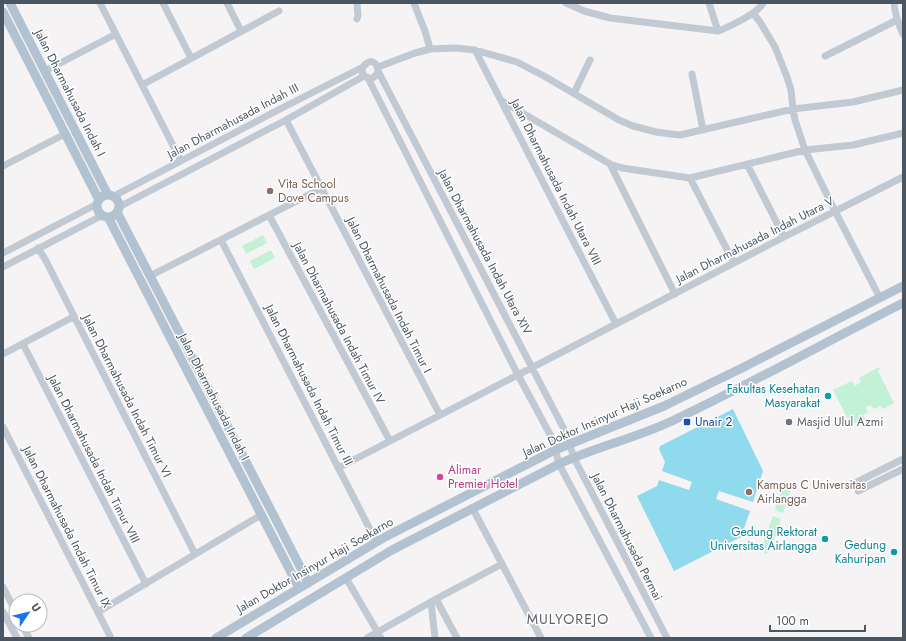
<svg xmlns="http://www.w3.org/2000/svg" width="906" height="641" font-family="Jost,sans-serif">
  <style>
    .green { fill: #c3f1d5 }
    .water { fill: #90daee }
    .lines { fill: none; stroke-linecap: round; stroke-linejoin: round }
    .minor { stroke: #c1cad2; stroke-width: 7 }
    .major { stroke: #b3c2d1; stroke-width: 9 }
    .education-dot { fill: #8d6e63; stroke: #fff; stroke-width: 1.5 }
    .culture-dot { fill: #0f9aa8; stroke: #fff; stroke-width: 1.5 }
    .transit-dot { fill: #1a4fb4; stroke: #fff; stroke-width: 1.5 }
    .worship-dot { fill: #6b7280; stroke: #fff; stroke-width: 1.5 }
    .hotel-dot { fill: #d1479c; stroke: #fff; stroke-width: 1.5 }
    .labels { text-anchor: middle; dominant-baseline: central; stroke-width: 3; stroke-linejoin: round; paint-order: stroke }
    .street-label { font-size: 12px; fill: #4a5661; stroke: #fff }
    .education-label { font-size: 12px; fill: #785e54; stroke: #fff; text-anchor: start }
    .culture-label { font-size: 12px; fill: #0d838f; stroke: #fff; text-anchor: end }
    .transit-label { font-size: 12px; fill: #164399; stroke: #fff; text-anchor: start }
    .worship-label { font-size: 12px; fill: #5b616d; stroke: #fff; text-anchor: start }
    .hotel-label { font-size: 12px; fill: #b23c85; stroke: #fff; text-anchor: start }
    .quarter-label { font-size: 14px; letter-spacing: 1px; fill: #5f6368; stroke: #fff }
  </style>
  <rect width="100%" height="100%" fill="#f5f3f3"/>
  <path class="green" d="M263,235L267,243L246,254L242,246Z
    M271,250L275,258L254,269L250,261Z
    M879,367L880,369L878,371L894,403L883,409L881,406L874,409L871,405L866,407L868,412L863,415L866,420L863,421L861,419L851,425L833,390L852,381L855,386L861,382L859,378Z
    M785,480L793,484L783,513L775,510Z
    M773,516L781,519L771,549L766,554H764L766,548L762,546Z"/>
  <path class="water" d="M733,409L763,471L753,502L719,491L716,499L750,511L741,537L674,571L637,496L657,486L659,480L689,490L692,482L662,471L665,462L659,449L660,446Z"/>
  <g class="lines">
    <path class="minor" d="M100,3L181,161
      M163,3L191,58
      M227,3L241,31
      M357,3L358,16L357,19
      M414,3L426,34L430,49
      M566,3L584,11L610,18L718,31C727,28 753,15 759,8C761,7 762,5 763,3
      M709,3L718,31
      M894,3C895,14 898,23 903,34
      M753,13L760,22L775,47L787,77L791,90L793,109L795,120L805,150L835,211L880,298
      M475,50L616,324
      M825,56L897,20
      M378,67L415,53L430,49L455,48L475,50L517,62L544,76L619,120L633,126L656,132L671,134L680,135L793,109L853,102L903,90
      M45,71L116,34
      M378,71C376,77 372,80 366,77C353,69 376,51 378,71L566,433L574,458L667,638
      M692,74L703,130
      M368,78L518,375L553,440L559,464L651,638
      M142,85L279,11
      M574,93L590,60
      M502,101L610,164L622,168L690,178L805,150L853,145L903,133
      M286,120L440,415
      M610,164L675,294
      M747,164L784,237
      M3,166L65,134
      M690,178L734,263
      M114,196L280,109L363,67
      M119,207L286,120L364,76
      M269,215L390,441
      M221,240L376,541
      M38,248L45,259L195,554
      M3,253L97,204
      M3,267L103,215
      M150,276L322,188
      M23,344L146,584
      M3,354L73,317
      M3,427L111,638
      M338,468L784,237L903,177
      M847,487L903,459
      M858,491L903,469
      M473,509L541,638
      M346,578L381,638
      M3,587L16,612
      M436,599L457,638
      M431,602L435,638
      M3,612L17,638
      M98,612L261,515
      M22,625L29,638
      M367,638L436,599L502,564"/>
    <path class="major" d="M10,3L108,195
      M3,12L99,200
      M97 206a11 11 0 1 1 22 0a11 11 0 1 1-22 0Z
      M117,212L308,582
      M108,217L299,588
      M216,638L385,537L555,450L664,406L742,368L903,286
      M246,638L392,550L559,464C596,447 636,438 672,421C750,384 826,342 903,303"/>
  </g>
  <g class="education-dot">
    <circle cx="270" cy="191" r="4"/>
    <circle cx="749" cy="492" r="4"/>
  </g>
  <g class="culture-dot">
    <circle cx="828" cy="396" r="4"/>
    <circle cx="825" cy="539" r="4"/>
    <circle cx="894" cy="552" r="4"/>
  </g>
  <rect class="transit-dot" x="683" y="418" width="8" height="8" rx="2"/>
  <circle class="worship-dot" cx="789" cy="422" r="4"/>
  <circle class="hotel-dot" cx="440" cy="477" r="4"/>
  <g class="labels">
    <g class="street-label">
      <text transform="translate(70 93) rotate(63)">Jalan Dharmahusada Indah I</text>
      <text transform="translate(233 121) rotate(-28)">Jalan Dharmahusada Indah III</text>
      <text transform="translate(556 182) rotate(63)">Jalan Dharmahusada Indah Utara VIII</text>
      <text transform="translate(755 240) rotate(-27)">Jalan Dharmahusada Indah Utara V</text>
      <text transform="translate(485 252) rotate(62)">Jalan Dharmahusada Indah Utara XIV</text>
      <text transform="translate(389 295) rotate(63)">Jalan Dharmahusada Indah Timur I</text>
      <text transform="translate(339 323) rotate(62)">Jalan Dharmahusada Indah Timur IV</text>
      <text transform="translate(309 385) rotate(63)">Jalan Dharmahusada Indah Timur III</text>
      <text transform="translate(127 396) rotate(63)">Jalan Dharmahusada Indah Timur VI</text>
      <text transform="translate(214 397) rotate(63)">Jalan Dharmahusada Indah I</text>
      <text transform="translate(605 417) rotate(-24)">Jalan Doktor Insinyur Haji Soekarno</text>
      <text transform="translate(94 459) rotate(63)">Jalan Dharmahusada Indah Timur VIII</text>
      <text transform="translate(67 527) rotate(63)">Jalan Dharmahusada Indah Timur IX</text>
      <text transform="translate(627 537) rotate(63)">Jalan Dharmahusada Permai</text>
      <text transform="translate(315 565) rotate(-30)">Jalan Doktor Insinyur Haji Soekarno</text>
    </g>
    <g class="education-label">
      <text x="278" y="184">Vita School<tspan x="278" dy="14">Dove Campus</tspan></text>
      <text x="757" y="485">Kampus C Universitas<tspan x="757" dy="14">Airlangga</tspan></text>
    </g>
    <g class="culture-label">
      <text x="820" y="389">Fakultas Kesehatan<tspan x="820" dy="14">Masyarakat</tspan></text>
      <text x="817" y="532">Gedung Rektorat<tspan x="817" dy="14">Universitas Airlangga</tspan></text>
      <text x="886" y="545">Gedung<tspan x="886" dy="14">Kahuripan</tspan></text>
    </g>
    <g class="transit-label">
      <text x="695" y="422">Unair 2</text>
    </g>
    <g class="worship-label">
      <text x="797" y="422">Masjid Ulul Azmi</text>
    </g>
    <g class="hotel-label">
      <text x="448" y="470">Alimar<tspan x="448" dy="14">Premier Hotel</tspan></text>
    </g>
    <g class="quarter-label">
      <text x="568" y="619">MULYOREJO</text>
    </g>
  </g>
  <rect width="906" height="641" fill="none" stroke="#4a5661" stroke-width="8"/>
  <g transform="translate(28 613) rotate(55)"><circle r="19" fill="#ffffff" stroke="#b7bbc0"/>
  <path d="M0-3L7 15L0 10L-7 15Z" fill="#1a73e8"/>
  <text y="-6" font-size="11" font-weight="bold" text-anchor="middle" fill="#4a5661">U</text>
  </g>
  <path d="M770 625v6h95v-6" fill="none" stroke="#4a5661" stroke-width="2"/>
  <text x="776" y="625" font-size="12" fill="#4a5661" stroke="#ffffff" stroke-width="3" paint-order="stroke">100 m</text>
</svg>
